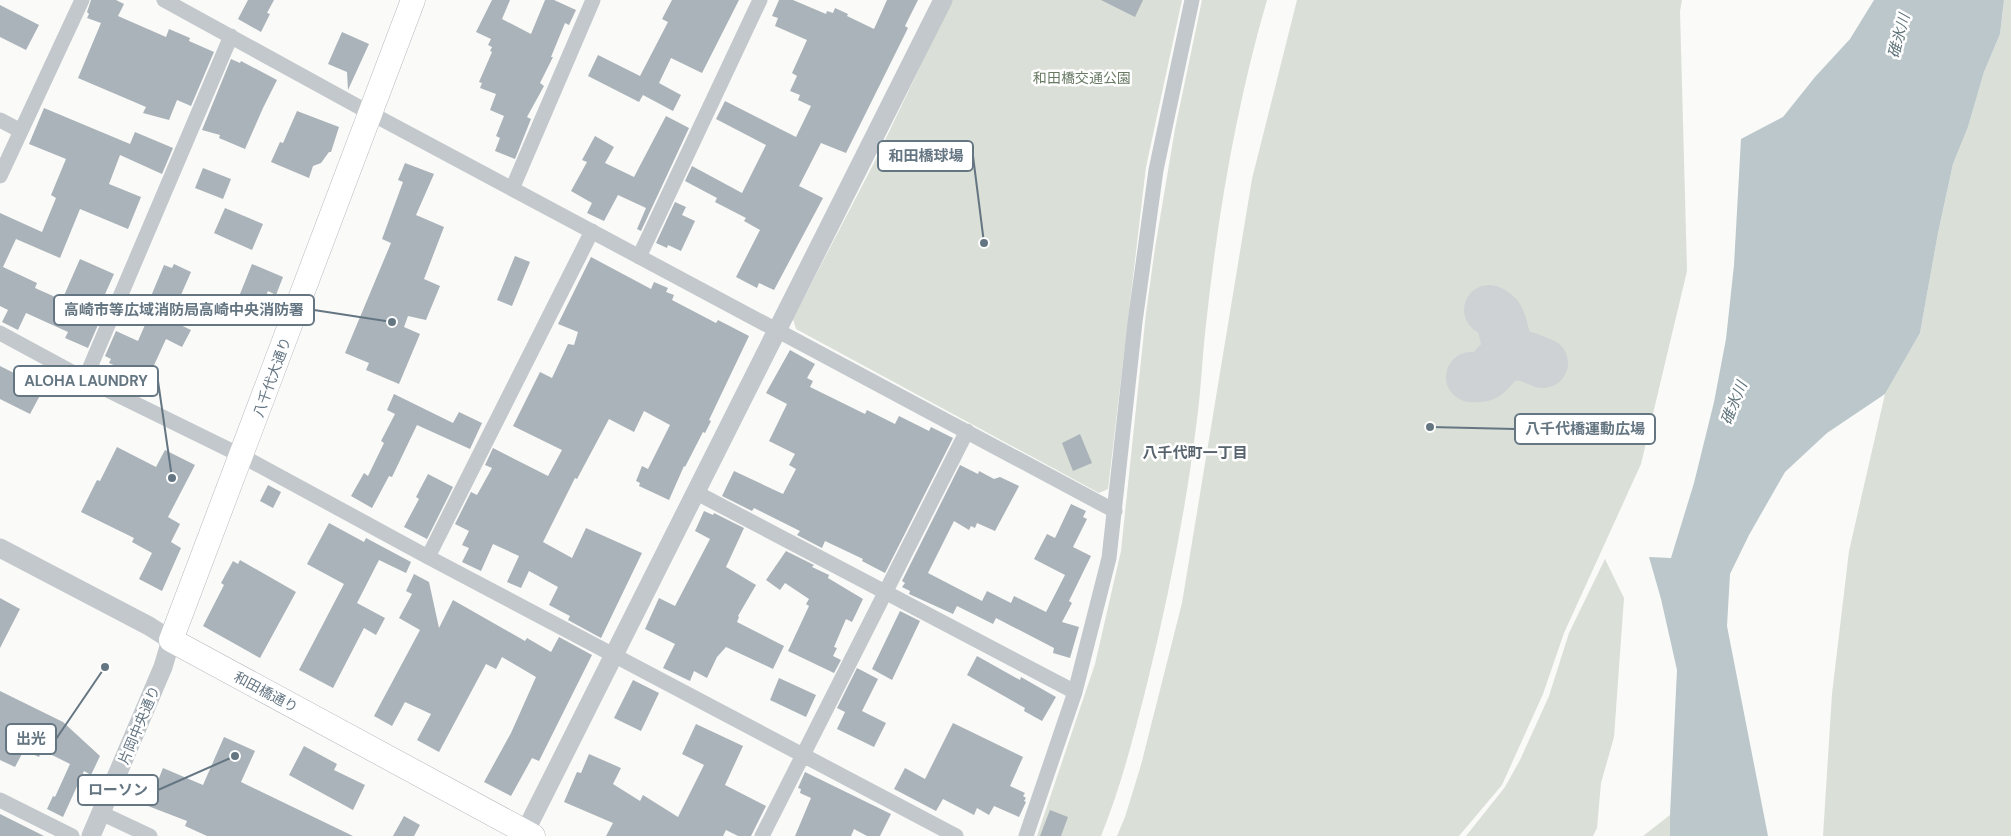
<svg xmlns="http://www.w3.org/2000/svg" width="2011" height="836" font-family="'DM Sans','Noto Sans JP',sans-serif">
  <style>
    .green { fill: #dadfd7 }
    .water { fill: #bbc7cb }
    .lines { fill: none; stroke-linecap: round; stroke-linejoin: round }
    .taxiway { stroke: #ced2d4; stroke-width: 50 }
    .building { fill: #aab3b9 }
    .primary-casing { stroke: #b5babe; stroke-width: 25 }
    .minor { stroke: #c3c8cc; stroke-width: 15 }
    .tertiary { stroke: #c3c8cc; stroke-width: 19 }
    .primary { stroke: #fff; stroke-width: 24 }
    .labels { text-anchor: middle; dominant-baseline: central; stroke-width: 5; stroke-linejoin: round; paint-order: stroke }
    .park-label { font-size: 14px; fill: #687a64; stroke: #fff }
    .street-label { font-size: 14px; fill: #657683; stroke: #fff }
    .water-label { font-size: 15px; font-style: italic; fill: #60757c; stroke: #fff }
    .neighbourhood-label { font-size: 15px; font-weight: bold; fill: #57646e; stroke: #fff }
    .leader { fill: none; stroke: #657683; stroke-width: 2 }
    .callout-dot { fill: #657683; stroke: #fff; stroke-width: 2 }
    .callout { fill: #fff; stroke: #657683; stroke-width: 2 }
    .callout-label { font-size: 15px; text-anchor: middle; font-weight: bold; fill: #657683 }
  </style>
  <rect width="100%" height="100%" fill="#fafaf8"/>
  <path class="green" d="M952,0H1182L1146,167L1108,489L1099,493L796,329L793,319L876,159Z
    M1202,0H1267C1236,106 1218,215 1206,324C1202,359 1201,393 1196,427C1185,514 1168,599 1147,684C1134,735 1121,787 1101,836H1037L1095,664L1121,551L1146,313L1155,248L1175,129Z
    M1297,0H1682L1680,11L1687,271L1641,464L1564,633L1543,694L1502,785L1459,836H1117L1125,817L1141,765L1182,603L1252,179Z
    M2004,0H2011V836H1823L1832,694L1849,551L1885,394L1920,333L1938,233L1953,164L1968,127L1984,72L2000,34Z
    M1605,559L1624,598L1614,737L1601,783L1597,828L1593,836H1466L1505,787L1520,760L1549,696L1569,633Z
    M1670,815V836H1643Z"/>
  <path class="water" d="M1874,0H2004L2000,34L1984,72L1968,127L1953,164L1938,233L1920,333L1885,394L1827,433L1785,472L1749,535L1730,574L1727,626L1768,836H1670V815L1677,670L1661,599L1649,557L1671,558L1694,483L1714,402L1726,339L1734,265L1741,139L1783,117L1815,77L1850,39Z"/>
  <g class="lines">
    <path class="taxiway" d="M1489,310C1505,316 1501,331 1508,344C1511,349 1516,352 1520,355
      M1471,377C1491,379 1489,369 1501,360C1504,357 1516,355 1520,355C1527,356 1537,361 1543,363"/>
  </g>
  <path class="building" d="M91,0H116L124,4L118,16L166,37L169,29L190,38L189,41L214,52L191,106L177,100L169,120L143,113L146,107L78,78L101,23L87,18L89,14L87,12Z
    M248,0H274L267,13L270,14L261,32L238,19Z
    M492,0H510L502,19L531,34L545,0H554L576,10L569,25L565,23L551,57H553L540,83L544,86L527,117L531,119L515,159L495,151L500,138L496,136L504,116L490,110L496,94L480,88L482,83L479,82L492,52L490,51L492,47L488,45L491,39L476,32Z
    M672,0H739L702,73L671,58L659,83L681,95L673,111L643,95L639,102L588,76L598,55L640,76L668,22L662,19Z
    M779,0H793L826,14L827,11L833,13L835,8L848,14L847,16L874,29L887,0H918L905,26L908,28L846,153L821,143L799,186L823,198L774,290L759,283L757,288L736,277L760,230L744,221L746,218L715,202L717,198L685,181L692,166L742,193L766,145L716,119L725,101L796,137L811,106L798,100L800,95L790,91L797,76L792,73L807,40L775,26L778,18L772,16Z
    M1101,0H1143L1135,17Z
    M0,5L39,25L26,50L0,37Z
    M342,32L369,44L348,90L347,72L328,64Z
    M231,59L240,63L241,61L277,80L263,108L245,149L219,138L220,135L202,130Z
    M44,108L130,144L135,132L173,148L162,174L120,155L109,184L141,197L128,229L80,209L60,258L16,239L3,267L37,283L35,288L62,300L80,259L114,274L102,301L107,304L88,348L65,338L68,332L26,313L18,330L2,322L8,310L0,306V213L42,232L56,198L51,195L66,159L29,144Z
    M297,111L339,127L331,152H329L321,163L313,166L309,178L271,162L280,142L283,143Z
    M666,116L689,128L641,231L637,229L646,208L618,195L604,221L587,213L592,203L571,191L587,162L582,160L595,136L614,147L605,163L634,177Z
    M405,163L434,174L416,215L444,227L424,279L440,286L426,320L408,316L404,327L420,334L399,384L366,370L369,363L345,353L391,243L382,239L403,182L398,180Z
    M203,168L231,179L223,199L195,188Z
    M675,202L686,207L682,215L695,221L681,251L668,245L667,248L656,243Z
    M225,208L263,224L252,250L214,233Z
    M515,256L530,262L512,306L497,300Z
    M591,257L651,289L654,282L668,288L666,292L674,295L672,300L716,323L718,320L749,336L709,420L711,421L705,433L703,432L685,467L684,466L669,500L639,486L640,483L636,481L642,466L648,469L670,425L644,411L634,432L609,419L577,479L575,478L543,542L572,558L586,528L642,553L601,638L568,620L570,616L549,605L558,587L529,571L521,588L507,582L519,556L493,544L481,571L462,562L469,548L462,545L469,531L455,524L471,492L477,495L492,468L485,465L493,448L548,476L562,450L513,426L540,372L552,378L568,344L574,345L578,332L558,324Z
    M174,264L191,272L170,320L191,330L182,347L166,339L150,374L134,367L132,373L109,363L111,359L105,356L116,331L138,341L154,304L149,301L164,265L172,268Z
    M252,264L283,277L276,295L268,291L263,303L240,294Z
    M790,350L815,364L807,378L813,381L810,387L865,414L867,410L895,424L899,416L929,431L931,427L953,438L885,573L862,561L863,559L825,541L822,548L797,535L800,531L754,508L752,511L722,496L734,471L783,494L796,469L789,465L795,454L769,441L787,404L766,393Z
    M0,366L44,388L30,414L0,399Z
    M394,394L453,423L459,412L482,423L470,449L417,425L392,477L389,476L372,508L351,496L364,473L368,476L384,443L381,441L395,414L387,410Z
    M1080,434L1092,463L1073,471L1062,443Z
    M117,447L156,467L165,450L195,465L168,517L180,524L171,542L181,548L162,591L139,579L152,553L132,542L134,538L81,512L97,480L100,481Z
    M960,465L978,474L979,471L994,479L1000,477L1019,486L995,531L977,523L975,528L971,526L969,530L954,521L928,573L982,601L987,591L1011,603L1014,596L1046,612L1065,575L1034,559L1047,534L1055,538L1071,504L1086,511L1083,517L1087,519L1073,547L1091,556L1069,601L1072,603L1062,622L1079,627L1070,658L1053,653L1054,648L996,618L993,624L957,606L953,614L909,594L910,591L902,587L905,583L902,581Z
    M428,474L453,487L427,539L404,527L419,499L416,497Z
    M268,485L281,492L273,508L260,501Z
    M704,511L713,515L714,513L744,528L726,567L756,585L738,616L739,617L737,622L784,646L773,669L726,647L717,657L707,678L694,671L690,681L663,668L675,644L645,629L659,598L675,606L710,539L695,531Z
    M329,523L364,542L366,538L411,562L406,573L379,560L357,603L385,618L376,635L364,628L333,688L299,670L344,584L307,564Z
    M786,551L814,565L812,567L829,575L828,578L863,599L852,622L846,619L834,647L837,648L833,656L841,660L834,673L788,651L809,606L806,604L809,599L785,583L780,590L766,580Z
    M240,560L296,592L260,658L203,626L224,585L221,583L233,561L238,564Z
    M414,574L429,582L439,628L453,600L525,641L527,638L551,652L559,637L592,655L539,761L532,758L511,796L484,782L511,733L536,677L502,657L496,669L486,664L439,752L417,740L431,714L405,702L392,726L374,716L420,630L399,618L412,594L406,591Z
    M0,598L20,609L0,648Z
    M900,611L920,621L892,680L872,669Z
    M977,656L1020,680L1021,677L1056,697L1042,721L1024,711L1025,708L967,675Z
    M857,668L878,679L862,711L886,723L874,747L837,729L845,712L837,708Z
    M779,678L816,695L806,717L770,700Z
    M633,680L659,693L641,731L614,718Z
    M0,691L63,722L100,756L91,775L84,771L63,817L47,809L53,796L55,797L70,764L42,750L39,757L24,750L15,767L0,760Z
    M953,723L1023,757L1010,786L1025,793L1023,796L1026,798L1024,801L1026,802L1019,817L994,806L989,815L977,808L974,815L943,799L936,811L894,789L905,768L925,779Z
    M696,724L743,746L725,785L766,806L751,836H738L726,830L723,836H606L613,823L564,802L577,772L581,773L589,754L621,768L613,784L640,801L643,795L678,817L704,765L682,754Z
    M224,737L255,751L241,782L353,836H207L185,826L187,821L148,806L163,768L203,785Z
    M304,746L337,764L334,770L365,785L353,810L289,775Z
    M805,772L891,814L880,836H867L854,829L851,836H795L811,798L800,793L801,789L798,788Z
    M1050,810L1068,817L1061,836H1040Z
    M0,814L44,836H0Z
    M404,816L420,825L414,836H393Z"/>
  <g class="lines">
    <defs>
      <path id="primary" d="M413,0L171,640L533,836"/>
    </defs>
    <use href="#primary" class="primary-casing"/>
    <path class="minor" d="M164,0L359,107L1115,511
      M0,120L21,131
      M0,176L82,0
      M512,189L593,0
      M639,257L760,0
      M0,333L85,379L242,456L428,557L956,836
      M85,379L231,36
      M695,492L1075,692
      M428,557L592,231
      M0,800L72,836
      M101,813L150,836
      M762,836L967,431
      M1026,836L1075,692L1109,558L1135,322L1156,170L1192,0"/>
    <path class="tertiary" d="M0,548L149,626L171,640L163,667L91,836
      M523,836L943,0"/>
    <use href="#primary" class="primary"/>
  </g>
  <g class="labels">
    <g class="park-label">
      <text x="1082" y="78">和田橋交通公園</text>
    </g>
    <g class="street-label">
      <text transform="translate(272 377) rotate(-70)">八千代大通り</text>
      <text transform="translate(266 692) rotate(28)">和田橋通り</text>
      <text transform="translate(139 725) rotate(-67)">片岡中央通り</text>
    </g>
    <g class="water-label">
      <text transform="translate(1899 36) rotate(-75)">碓氷川</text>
      <text transform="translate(1734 403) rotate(-68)">碓氷川</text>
    </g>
    <g class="neighbourhood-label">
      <text x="1195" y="453">八千代町一丁目</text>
    </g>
  </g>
  <path class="leader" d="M984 243L973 156M392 322L314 310M172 478L158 381M1430 427L1515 429M105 667L56 739M235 756L158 790"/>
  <g class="callout-dot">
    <circle cx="984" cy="243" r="5"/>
    <circle cx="392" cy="322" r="5"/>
    <circle cx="172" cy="478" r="5"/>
    <circle cx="1430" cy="427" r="5"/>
    <circle cx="105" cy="667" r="5"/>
    <circle cx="235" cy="756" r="5"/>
  </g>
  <g class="callout">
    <rect x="878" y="141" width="95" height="30" rx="5"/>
    <rect x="54" y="295" width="260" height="30" rx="5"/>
    <rect x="14" y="366" width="144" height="30" rx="5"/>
    <rect x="1515" y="414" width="140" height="30" rx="5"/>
    <rect x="6" y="724" width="50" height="30" rx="5"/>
    <rect x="78" y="775" width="80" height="30" rx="5"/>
  </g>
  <g class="callout-label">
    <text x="926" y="161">和田橋球場</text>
    <text x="184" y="315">高崎市等広域消防局高崎中央消防署</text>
    <text x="86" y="386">ALOHA LAUNDRY</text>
    <text x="1585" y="434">八千代橋運動広場</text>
    <text x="31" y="744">出光</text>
    <text x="118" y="795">ローソン</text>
  </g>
</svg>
